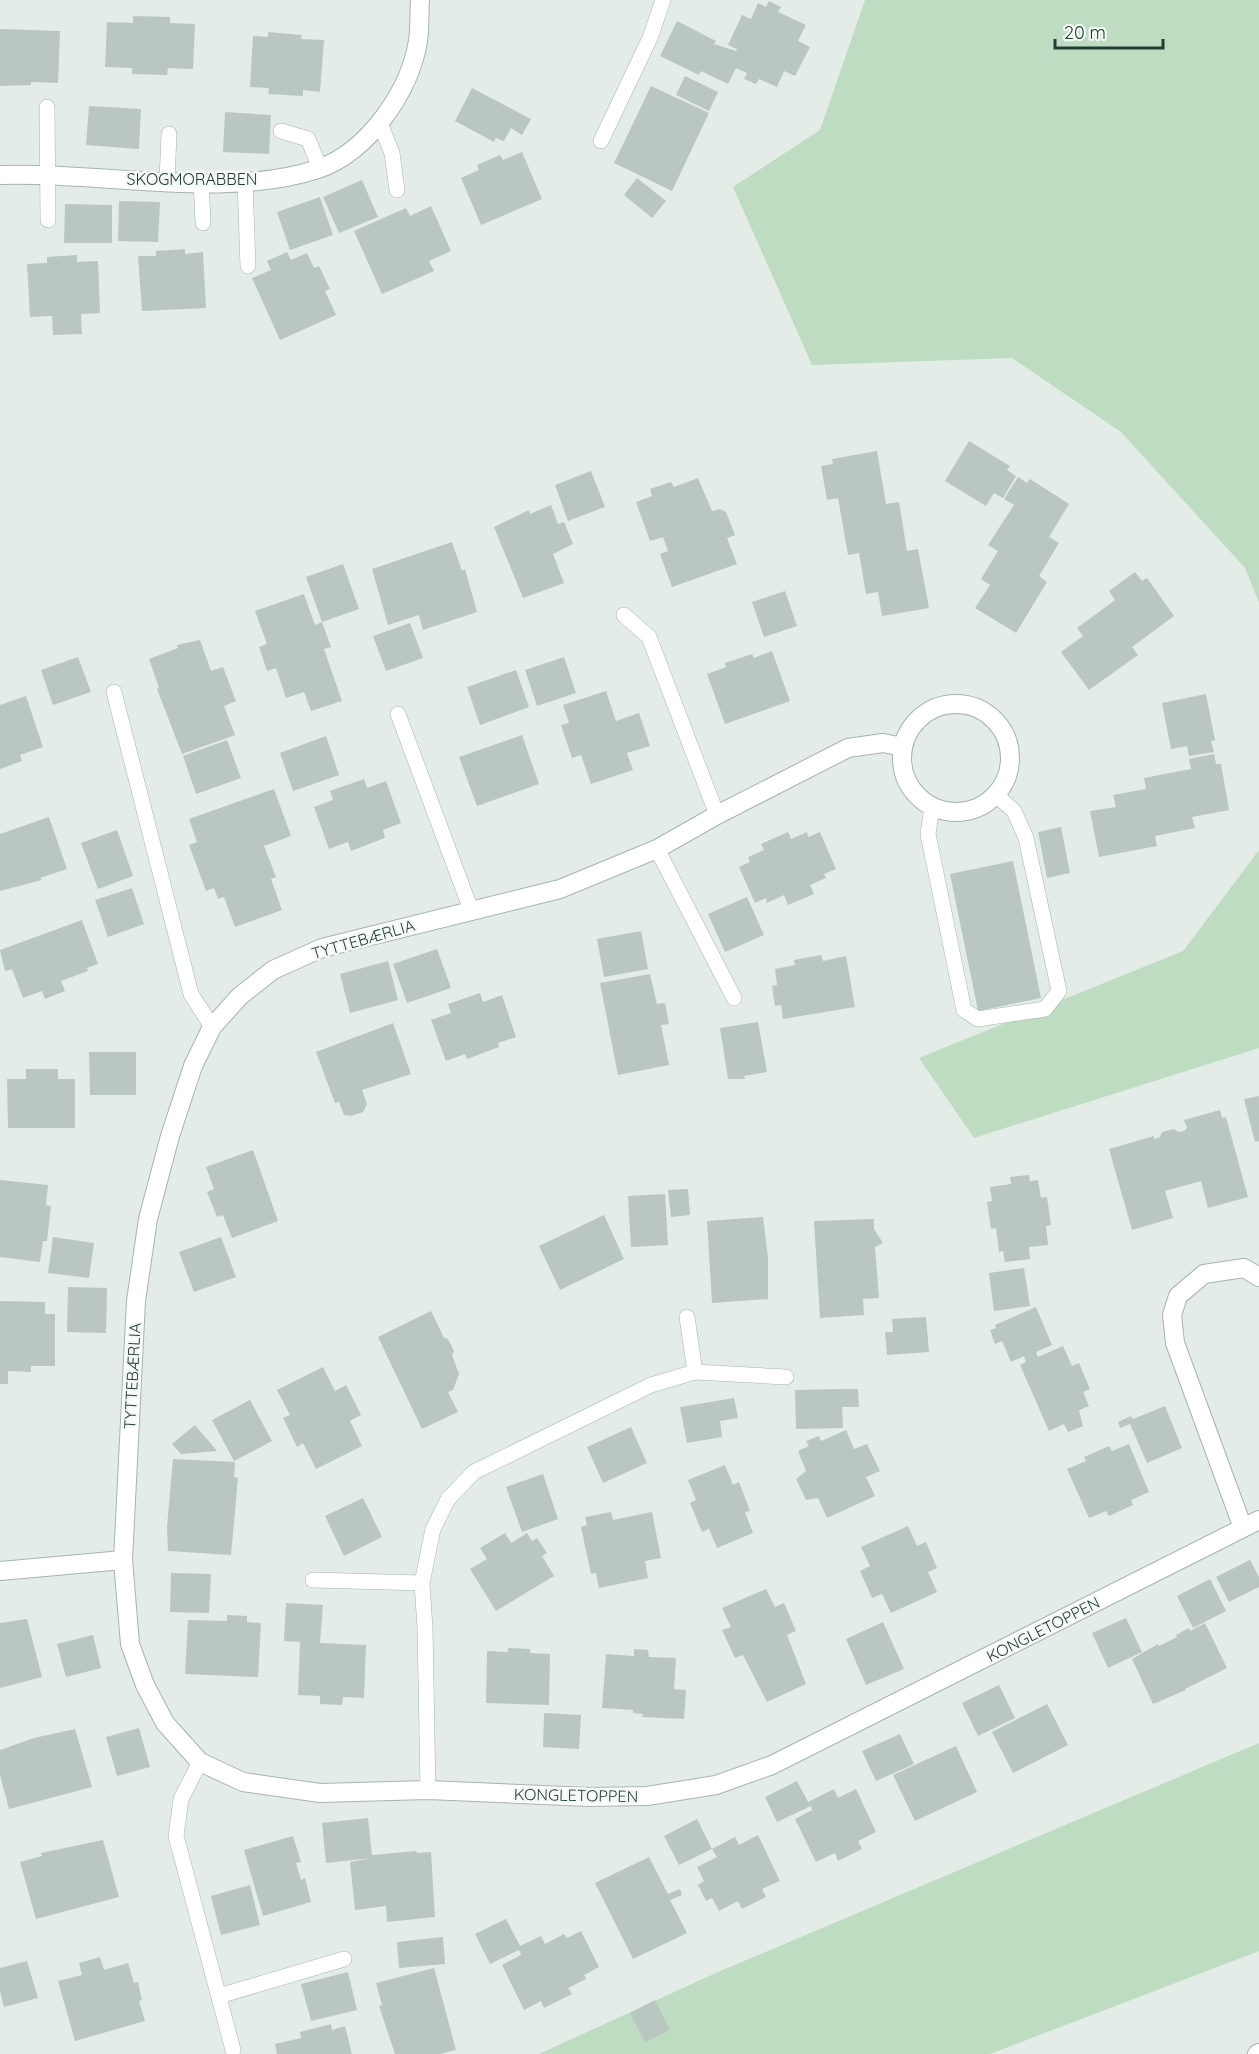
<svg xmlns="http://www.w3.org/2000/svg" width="1259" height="2054" font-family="Quicksand,sans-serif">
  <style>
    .green { fill: #bedcc2 }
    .building { fill: #b9c7c0 }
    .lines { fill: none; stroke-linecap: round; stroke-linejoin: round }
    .lane-casing { stroke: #a7b4ad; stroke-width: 16 }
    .street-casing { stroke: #a7b4ad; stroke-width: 20 }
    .secondary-casing { stroke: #a3b7ad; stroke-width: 20 }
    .lane { stroke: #fff; stroke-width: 15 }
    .street { stroke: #fff; stroke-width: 18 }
    .secondary { stroke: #fff; stroke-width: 18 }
    .labels { text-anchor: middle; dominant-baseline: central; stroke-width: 5; stroke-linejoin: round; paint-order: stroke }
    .street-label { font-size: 16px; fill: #243d32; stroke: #f4f9f6 }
  </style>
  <rect width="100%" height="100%" fill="#e4ece7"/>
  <path class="green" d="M865,0H1259V603L1245,568L1121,432L1012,358L812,365L733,187L820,130Z
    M1259,850V1048L974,1138L919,1058L1183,951Z
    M1259,1743V1951L990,2054H539L718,1972Z"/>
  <path class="building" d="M769,1L781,7L778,12L806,25L798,41L810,47L795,76L784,71L777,87L759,79L756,84L744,79L747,73L736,68L728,84L701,71L699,75L660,56L677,21L716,41L714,44L736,51L737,49L728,45L742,15L751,19L758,3L766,7Z
    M133,16L170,17V23L195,24L193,69L168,68L167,75L132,74V68L105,67L107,22L133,23Z
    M0,29L60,31L58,83L31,82V85L0,86Z
    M268,32L302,35L301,39L324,40L320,92L303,90V96L268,94L269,88L250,87L253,36L268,37Z
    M685,76L718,92L709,111L676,95Z
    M651,86L709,113L672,191L614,163Z
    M472,88L531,119L522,135L511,128L504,141L496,138L494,142L455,121Z
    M89,106L141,109L139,149L86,145Z
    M225,112L271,115L269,154L223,152Z
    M522,152L542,199L481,225L461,178L479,170L477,165L500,155L503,160Z
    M637,178L666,201L652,218L624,195Z
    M362,180L378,217L339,233L323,197Z
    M320,197L333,235L290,250L277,212Z
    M119,201L160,202L158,242L118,241Z
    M65,204L112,205V243H64Z
    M431,206L451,251L429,261L434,271L382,294L354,231L406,208L410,216Z
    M185,249V254L203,252L206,308L142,311L138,256H156V251Z
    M287,252L291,260L307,253L314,268L319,266L330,289L325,291L336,315L280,340L252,278L271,270L267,261Z
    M77,255V262L98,261L100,313L81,314L82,334L53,335L52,316L30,317L27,264L47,263V257Z
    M969,441L1010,466L1007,470L1016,476L1003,498L994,493L986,506L945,481Z
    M877,451L886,504L899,502L907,551L918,549L929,608L882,616L878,592L866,594L859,553L848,555L838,498L827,500L821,466L833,464L832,459Z
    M591,471L605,507L568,521L555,485Z
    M1018,477L1027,483L1030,479L1069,504L1049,537L1059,543L1039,576L1047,582L1016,633L975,608L990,585L981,579L998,551L988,545L1014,505L1004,499Z
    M698,478L712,511L720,509L726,512L735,535L727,538L737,564L672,587L660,554L668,551L663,537L650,541L636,502L652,496L650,489L671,482L674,487Z
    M551,505L558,524L564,522L573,544L553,554L564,583L523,598L494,527L529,510L530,514Z
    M452,542L462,571L465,569L477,612L423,630L419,615L388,625L372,569Z
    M343,564L359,609L322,622L306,577Z
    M1135,572L1142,581L1147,578L1174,616L1132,647L1138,655L1089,690L1061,652L1083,636L1077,628L1115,600L1109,591Z
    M785,591L797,626L764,637L752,602Z
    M304,594L315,625L322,622L331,647L324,649L342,701L311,711L304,692L286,698L276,668L267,671L259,647L267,644L255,611Z
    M410,623L423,658L386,671L373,636Z
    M200,640L211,671L223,667L236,701L224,706L235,735L182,754L157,689L159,688L149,659L178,648L177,645Z
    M772,651L790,701L725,724L707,674L726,667L725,663L752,654L754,658Z
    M78,657L91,692L53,705L41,670Z
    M564,657L576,693L537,706L525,670Z
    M516,670L529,707L480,725L467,687Z
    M606,691L616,721L639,713L650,746L627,753L633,770L591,784L581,755L572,758L561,725L569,723L563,705Z
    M1206,694L1215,740L1211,741L1214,752L1189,756L1187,746L1171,749L1162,703Z
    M26,696L43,747L20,755L22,761L0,769V705Z
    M522,735L539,784L477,806L459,757Z
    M326,736L339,775L293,791L280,753Z
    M227,740L241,778L196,794L183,756Z
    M1214,754L1216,764H1221L1229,810L1192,817L1195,828L1155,836L1157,846L1099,857L1090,811L1116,807L1113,795L1146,789L1144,778L1191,769L1189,759Z
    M364,779L367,788L386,781L401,823L383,830L385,838L351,851L348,842L329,849L314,807L333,800L330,791Z
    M274,789L291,836L264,846L276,877L271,879L282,910L235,927L224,897L218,899L214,888L206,891L189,845L197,842L189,819Z
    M49,817L67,869L40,878L42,880L0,891V834Z
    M1061,827L1070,873L1047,878L1038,832Z
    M117,830L133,876L98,889L81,843Z
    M788,832L791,839L807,832L808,837L820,832L836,869L824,874L826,878L810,885L814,894L788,905L784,895L767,903L766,898L755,903L739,867L750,862L748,857L764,850L761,844Z
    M1013,861L1041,998L978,1011L950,874Z
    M132,888L144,924L108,937L95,900Z
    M747,897L764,935L725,952L708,914Z
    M82,920L98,964L87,968L88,971L61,981L65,991L45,999L42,991L23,998L12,969L5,971L0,950Z
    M641,931L648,969L604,977L597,939Z
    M437,949L451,988L407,1003L393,964Z
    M821,955L823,961L846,956L855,1007L783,1019L781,1005L775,1006L772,986L777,985L775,969L795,965L794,960Z
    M388,961L398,1000L350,1013L340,974Z
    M650,974L657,1004L665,1003L669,1024L661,1025L669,1065L618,1075L600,983Z
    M480,993L483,1002L502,995L516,1037L498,1043L499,1047L467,1059L465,1054L446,1061L431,1020L451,1013L448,1004Z
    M758,1022L767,1072L744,1076L745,1079H728L720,1028Z
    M393,1023L411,1074L362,1090L367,1104L363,1112L351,1116L344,1115L339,1102L335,1103L316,1052Z
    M89,1052H136V1095H90Z
    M26,1069H58V1079H75V1128H8L7,1079H26Z
    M1259,1096V1141L1255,1142L1244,1099Z
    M1220,1110L1222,1118L1226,1117L1248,1197L1208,1208L1201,1181L1165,1191L1173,1218L1132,1230L1109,1149L1154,1136V1139L1160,1137L1162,1132L1174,1129L1179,1132L1184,1131L1187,1128L1184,1120Z
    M253,1150L278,1221L232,1238L223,1215L217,1217L207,1192L214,1189L206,1167Z
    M1029,1175L1030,1181L1038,1180L1041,1198L1047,1197L1051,1225L1046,1226L1048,1245L1029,1247L1030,1259L1005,1262L1003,1251L999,1252L996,1228L991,1229L987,1202L992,1201L990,1187L1011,1184L1010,1177Z
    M0,1180L48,1185L46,1205L51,1206L47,1241H43L40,1262L0,1257Z
    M688,1189L690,1215L671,1217L668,1190Z
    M665,1194L668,1245L631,1247L628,1196Z
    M604,1215L624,1259L560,1290L539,1246Z
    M763,1217L768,1258V1299L712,1303L707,1221Z
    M874,1219V1229L883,1243L875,1247L879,1298L863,1299L864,1315L820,1318L814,1221Z
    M53,1237L94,1243L89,1278L48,1273Z
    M221,1237L236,1277L194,1292L179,1252Z
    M1024,1268L1030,1306L994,1311L989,1273Z
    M68,1287L107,1288L106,1333L67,1332Z
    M0,1301L45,1302V1314H55V1366H31V1372L8,1371V1384H0Z
    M1036,1307L1052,1345L1036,1352L1038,1357L1063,1346L1072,1366L1079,1363L1090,1389L1083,1392L1089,1406L1079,1410L1083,1426L1068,1432L1064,1424L1049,1431L1020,1365L1026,1362L1024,1356L1011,1362L1002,1341L995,1344L990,1330L996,1328L995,1325Z
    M431,1311L444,1338L448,1339L454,1351L452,1355L459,1374L453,1390L448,1392L458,1412L422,1429L378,1337Z
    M926,1317L929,1352L887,1355L885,1332H893L892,1319Z
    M323,1367L335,1391L346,1385L361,1415L350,1421L362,1446L316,1469L303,1443L297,1447L283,1418L290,1415L277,1390Z
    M841,1389H858L859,1407H842L843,1428L796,1429L795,1390Z
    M734,1398L738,1418L720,1421L722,1437L687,1443L680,1407Z
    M250,1400L272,1441L234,1461L212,1420Z
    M1165,1406L1182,1448L1147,1463L1130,1424L1120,1428L1118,1422L1131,1416L1133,1419Z
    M195,1425L217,1451L181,1454L172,1444Z
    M631,1427L647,1463L603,1483L587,1447Z
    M846,1430L854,1449L867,1444L880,1471L866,1477L875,1496L827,1518L818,1498L806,1500L796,1479L806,1471L798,1451L809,1446L806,1441L819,1436L821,1441Z
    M1129,1444L1149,1492L1131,1500L1133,1505L1109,1516L1106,1511L1089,1518L1067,1469L1086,1461L1084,1457L1109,1446L1112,1451Z
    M173,1459L235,1462L234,1477L238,1478L231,1555L168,1551L167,1527Z
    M725,1465L733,1485L739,1482L750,1511L745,1512L753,1533L717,1548L709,1529L702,1532L690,1503L696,1500L688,1480Z
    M543,1474L558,1519L522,1532L506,1487Z
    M363,1498L382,1537L344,1556L325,1516Z
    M611,1512L613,1520L652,1512L661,1558L645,1561L648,1578L599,1588L596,1573L591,1574L581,1527L587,1525L585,1517Z
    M908,1526L917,1546L926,1542L937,1568L928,1572L937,1592L891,1613L882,1594L872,1598L860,1571L870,1566L861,1547Z
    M505,1533L511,1543L527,1533L532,1541L537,1538L547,1553L542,1556L554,1576L496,1611L470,1569L487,1559L480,1548Z
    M1250,1560L1259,1577V1587L1229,1602L1216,1577Z
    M171,1573L211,1574L209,1613L170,1612Z
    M1210,1579L1226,1611L1193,1628L1177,1596Z
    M766,1589L775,1607L784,1603L796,1631L787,1635L806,1684L767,1702L743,1655L735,1658L722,1630L731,1627L722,1608Z
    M286,1603L323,1605L320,1643L366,1645L364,1698L343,1697L342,1705L320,1704V1696L298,1695L300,1642L284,1641Z
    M227,1615L247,1616V1622L261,1623L258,1677L185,1674L188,1620L227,1621Z
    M1126,1618L1142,1652L1108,1668L1092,1633Z
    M27,1619L42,1677L0,1688V1623Z
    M883,1622L904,1669L866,1685L846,1639Z
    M1205,1623L1227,1668L1185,1689L1186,1690L1153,1704L1132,1659L1158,1644L1159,1646L1177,1637L1176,1635L1189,1628L1190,1631Z
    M93,1635L101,1668L66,1677L57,1644Z
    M508,1648L530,1649V1653L550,1654L549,1705L486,1703L487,1651L508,1652Z
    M634,1649L648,1650L649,1657L676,1658L674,1689L686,1690L684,1719L642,1717L643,1714L633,1713V1710L602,1708L606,1654L634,1656Z
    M999,1685L1015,1718L978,1736L962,1703Z
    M1047,1704L1068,1745L1013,1773L992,1732Z
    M544,1713L581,1715L579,1749L543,1747Z
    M139,1728L150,1767L117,1776L106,1737Z
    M75,1729L92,1787L9,1809L0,1775V1750L34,1738Z
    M900,1734L914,1764L876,1781L862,1751Z
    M956,1746L977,1792L915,1821L893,1775Z
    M797,1781L808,1802L834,1789L838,1798L856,1789L876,1832L858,1841L862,1849L838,1861L835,1853L816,1862L795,1819L812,1810L811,1806L777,1822L765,1797Z
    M368,1818L372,1855L416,1851L417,1853L431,1852L435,1917L387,1922L386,1906L355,1910L350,1862L372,1858L326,1863L322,1823Z
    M697,1819L712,1849L679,1865L664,1836Z
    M758,1835L780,1881L762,1889L766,1897L742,1909L738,1901L719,1911L712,1898L706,1901L698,1885L704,1881L697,1867L717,1857L712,1849L735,1837L739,1845Z
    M293,1836L301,1862L296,1863L301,1880L305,1878L311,1902L263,1916L244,1850Z
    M103,1840L119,1897L36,1919L20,1862L42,1856L41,1853Z
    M649,1857L668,1894L680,1889L682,1895L670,1900L687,1933L633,1959L595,1883Z
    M250,1885L260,1925L221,1935L211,1896Z
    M506,1919L520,1946L541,1936L545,1944L564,1934L567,1938L581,1931L599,1967L584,1975L586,1979L568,1988L572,1994L544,2008L541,2001L524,2010L502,1965L521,1955L519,1950L490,1964L475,1934Z
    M443,1937L445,1964L399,1968L397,1942Z
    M100,1957L104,1970L128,1963L134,1983L138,1982L142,2000L139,2001L145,2021L75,2041L58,1981L82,1975L79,1963Z
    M27,1961L38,1998L4,2007L0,1991V1968Z
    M434,1968L456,2050L440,2054H395L379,2006L382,2005L376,1983Z
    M348,1972L357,2010L311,2021L301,1984Z
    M655,2000L670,2030L645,2042L630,2013Z
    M331,2024L332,2030L345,2026L352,2054H277L275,2044L301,2038L300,2032Z"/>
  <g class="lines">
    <defs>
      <path id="lane" d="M47,107L48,220
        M380,123L392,153L397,190
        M281,131L308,139L320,168
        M601,141L650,38L663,0
        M167,180L169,134
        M201,181L203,223
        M245,182L248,266
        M624,615L649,637L717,815
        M114,692L191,994L212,1027
        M398,714L471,910
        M932,807L928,834L964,1010L978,1019L1045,1009L1059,991L1026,838L1014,811L996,795
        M657,849L734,998
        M687,1317L695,1372
        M313,1580L422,1583
        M200,1762L181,1799L176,1836L233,2050
        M428,1790L425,1628L422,1583L433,1529L448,1499L474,1472L651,1385L695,1372L786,1377
        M219,1996L344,1959"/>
      <path id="street" d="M0,175C99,171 224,200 318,169C368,152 410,91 418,41C420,28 419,13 420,0
        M902 758a54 54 0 1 1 108 0a54 54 0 1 1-108 0Z
        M903,747L883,743L848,748L717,815L657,849L560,889L322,948L273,970L240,996L212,1027L193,1066L170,1136L148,1219L136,1301L123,1560L130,1644L145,1685L165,1723L200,1762L243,1782L320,1793L428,1790L590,1797L647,1796L716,1785L772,1765L1259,1520
        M1243,1528L1175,1343L1172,1315L1178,1296L1204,1274L1244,1268L1259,1277
        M0,1571L123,1560"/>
      <path id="secondary" d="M1257,2054L1259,2053"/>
    </defs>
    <use href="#lane" class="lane-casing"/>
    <use href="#street" class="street-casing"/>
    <use href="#secondary" class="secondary-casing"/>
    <use href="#lane" class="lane"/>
    <use href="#street" class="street"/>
    <use href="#secondary" class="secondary"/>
  </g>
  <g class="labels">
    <g class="street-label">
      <text x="192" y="179">SKOGMORABBEN</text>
      <text transform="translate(363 939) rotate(-16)">TYTTEBÆRLIA</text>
      <text transform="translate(132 1376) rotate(-87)">TYTTEBÆRLIA</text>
      <text transform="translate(1043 1629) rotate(-27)">KONGLETOPPEN</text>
      <text transform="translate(576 1795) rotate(1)">KONGLETOPPEN</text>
    </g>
  </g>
  <path d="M1055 39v9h108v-9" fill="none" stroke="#243d32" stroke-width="3"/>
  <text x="1064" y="39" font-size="18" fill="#243d32" stroke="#f4f9f6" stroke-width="4.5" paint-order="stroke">20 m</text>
</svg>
